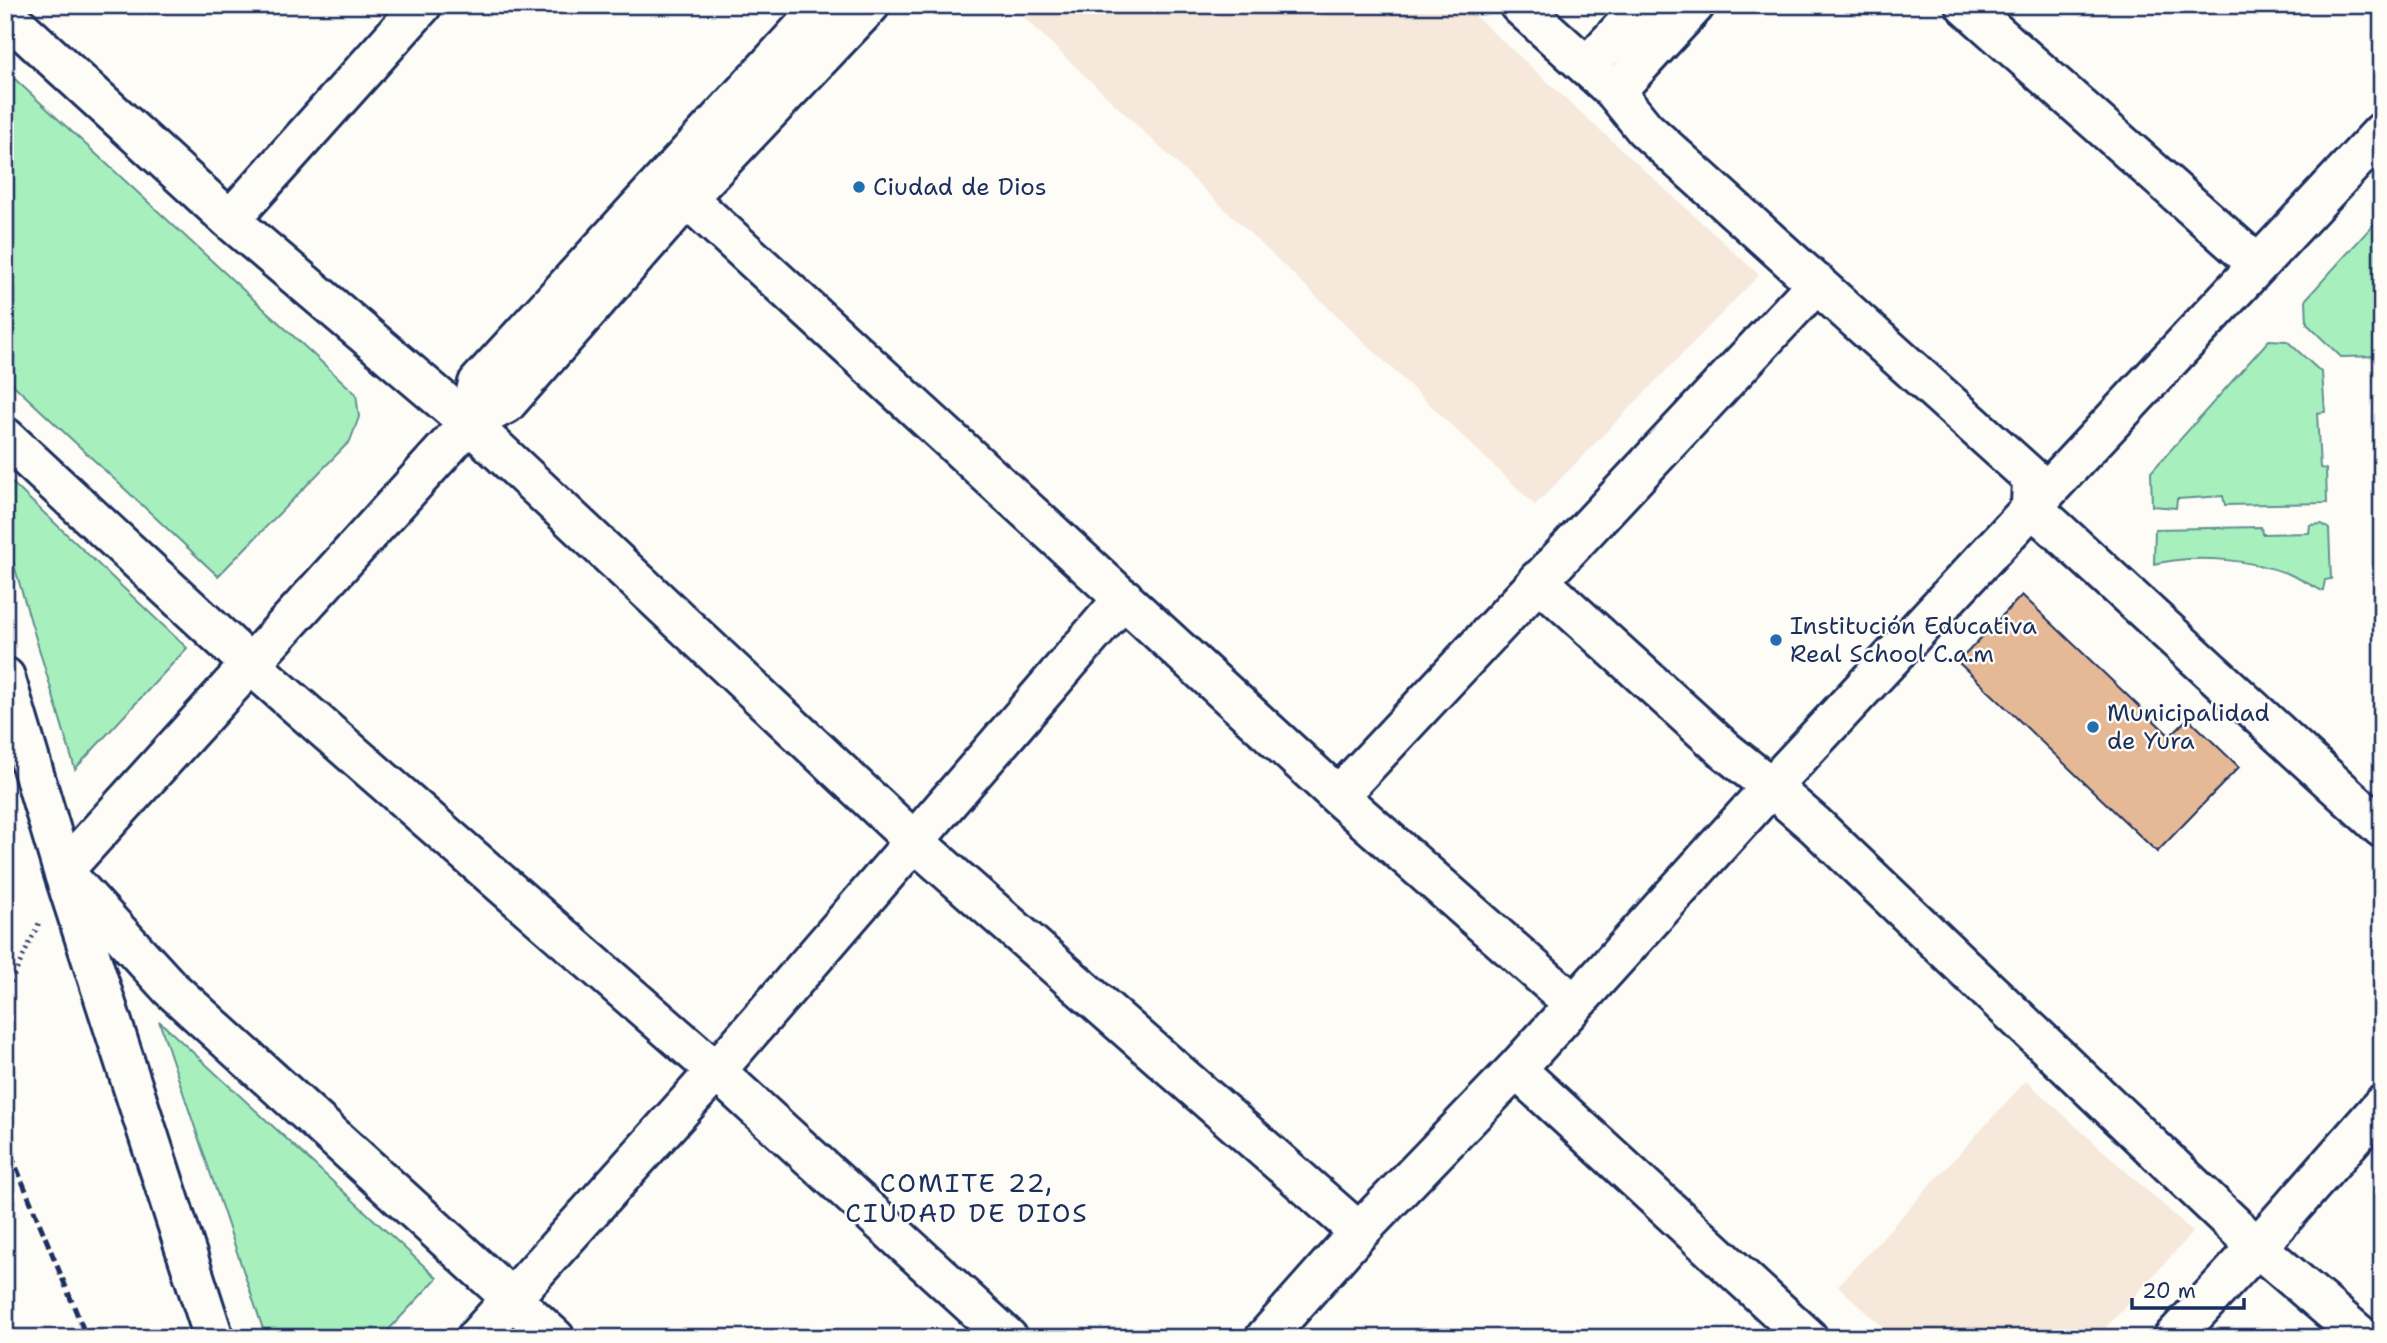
<svg xmlns="http://www.w3.org/2000/svg" width="2387" height="1343" font-family="'Shantell Sans',sans-serif">
  <style>
    .built { fill: #f6e8da }
    .green { fill: #a7f0be; stroke: #61908e; stroke-width: 2 }
    .building { fill: #e5b995; stroke: #1b2f5e; stroke-width: 2 }
    .lines { fill: none; stroke-linecap: round; stroke-linejoin: round }
    .minor-casing { stroke: #1b2f5e; stroke-width: 44 }
    .tertiary-casing { stroke: #1b2f5e; stroke-width: 44 }
    .path { stroke: #1b2f5e; stroke-width: 4.5; stroke-dasharray: 2 5; stroke-linecap: butt }
    .minor { stroke: #fdfcf7; stroke-width: 38 }
    .tertiary { stroke: #fdfcf7; stroke-width: 38 }
    .rail { stroke: #1b2f5e; stroke-width: 5; stroke-dasharray: 10 5; stroke-linecap: butt }
    .poi-dot { fill: #1f6fb2; stroke: #fdfcf7; stroke-width: 2.5 }
    .labels { text-anchor: middle; dominant-baseline: central; stroke-width: 5; stroke-linejoin: round; paint-order: stroke }
    .poi-label { font-size: 24px; fill: #1b2f5e; stroke: #fdfcf7; text-anchor: start }
    .neighbourhood-label { font-size: 26px; letter-spacing: 2px; fill: #1b2f5e; stroke: #fdfcf7 }
  </style>
  <rect width="100%" height="100%" fill="#fdfcf7"/>
  <filter id="ink" filterUnits="userSpaceOnUse"><feTurbulence type="fractalNoise" baseFrequency=".0143" numOctaves="2"/><feDisplacementMap in="SourceGraphic" scale="14" xChannelSelector="R" yChannelSelector="G"/><feConvolveMatrix kernelMatrix="1 2 1 2 8 2 1 2 1" color-interpolation-filters="sRGB"/></filter>
  <g filter="url(#ink)">
    <path class="built" d="M1011,5H1463L1759,275L1535,505Z
      M2026,1081L2193,1232L2096,1338H1895L1838,1286Z"/>
    <path class="green" d="M5,70L356,394L359,417L350,441L218,576L5,377Z
      M2382,215V356L2341,357L2307,324L2306,299Z
      M2269,340L2287,341L2322,373L2325,412L2317,413L2320,468L2326,469L2327,503L2225,505L2223,496L2177,499L2176,508L2152,506L2151,472Z
      M5,476L187,648L75,769L5,535Z
      M2322,524L2329,529L2331,579L2325,580L2323,591C2312,586 2301,579 2289,574C2248,559 2197,554 2154,564L2155,529L2261,527L2262,534L2309,533L2310,525Z
      M159,1021L437,1278L381,1338H266Z"/>
    <path class="building" d="M2022,595L2170,736L2188,718L2239,767L2157,852L1958,662Z"/>
    <g class="lines">
      <defs>
        <path id="minor" d="M1519,5L1615,92L1645,129L2032,478L2031,506L2382,828
          M1965,5L2257,264
          M5,14L230,220L469,423L915,842L1359,1232
          M1587,66L1644,5
          M1615,92L1695,5
          M687,198L1338,796L1574,1004
          M230,220L422,5
          M469,423L478,383L824,5
          M5,437L251,665L716,1071L1008,1338
          M1538,580L1726,751L1771,787L1815,825L2257,1247L2363,1338
          M5,677L63,871L214,1338
          M1338,796L1817,283
          M63,871L469,423L506,404L687,198L870,5
          M72,881L170,988L555,1338
          M1516,1069L1808,1338
          M476,1338L716,1071L1124,598
          M1265,1338L1359,1232L1516,1069L1771,787L2382,132"/>
        <path id="tertiary" d="M2173,1338L2257,1247L2382,1105"/>
      </defs>
      <use href="#minor" class="minor-casing"/>
      <use href="#tertiary" class="tertiary-casing"/>
      <path class="path" d="M5,995L39,923"/>
      <use href="#minor" class="minor"/>
      <use href="#tertiary" class="tertiary"/>
      <path class="rail" d="M5,1140L87,1338"/>
    </g>
  </g>
  <g class="poi-dot">
    <circle cx="859" cy="187" r="7"/>
    <circle cx="1776" cy="640" r="7"/>
    <circle cx="2093" cy="727" r="7"/>
  </g>
  <g class="labels">
    <g class="poi-label">
      <text x="873" y="187">Ciudad de Dios</text>
      <text x="1790" y="626">Institución Educativa<tspan x="1790" dy="28">Real School C.a.m</tspan></text>
      <text x="2107" y="713">Municipalidad<tspan x="2107" dy="28">de Yura</tspan></text>
    </g>
    <g class="neighbourhood-label">
      <text x="967" y="1182">COMITE 22,<tspan x="967" dy="30">CIUDAD DE DIOS</tspan></text>
    </g>
  </g>
  <rect width="2387" height="1343" fill="none" stroke="#fdfcf7" stroke-width="28"/>
  <rect x="14" y="14" width="2359" height="1315" fill="none" stroke="#1b2f5e" stroke-width="2.5" filter="url(#ink)"/>
  <path d="M2132 1298v10h112v-10" fill="none" stroke="#1b2f5e" stroke-width="3.5"/>
  <text x="2142" y="1298" font-size="21" fill="#1b2f5e" stroke="#fdfcf7" stroke-width="5" paint-order="stroke">20 m</text>
</svg>
